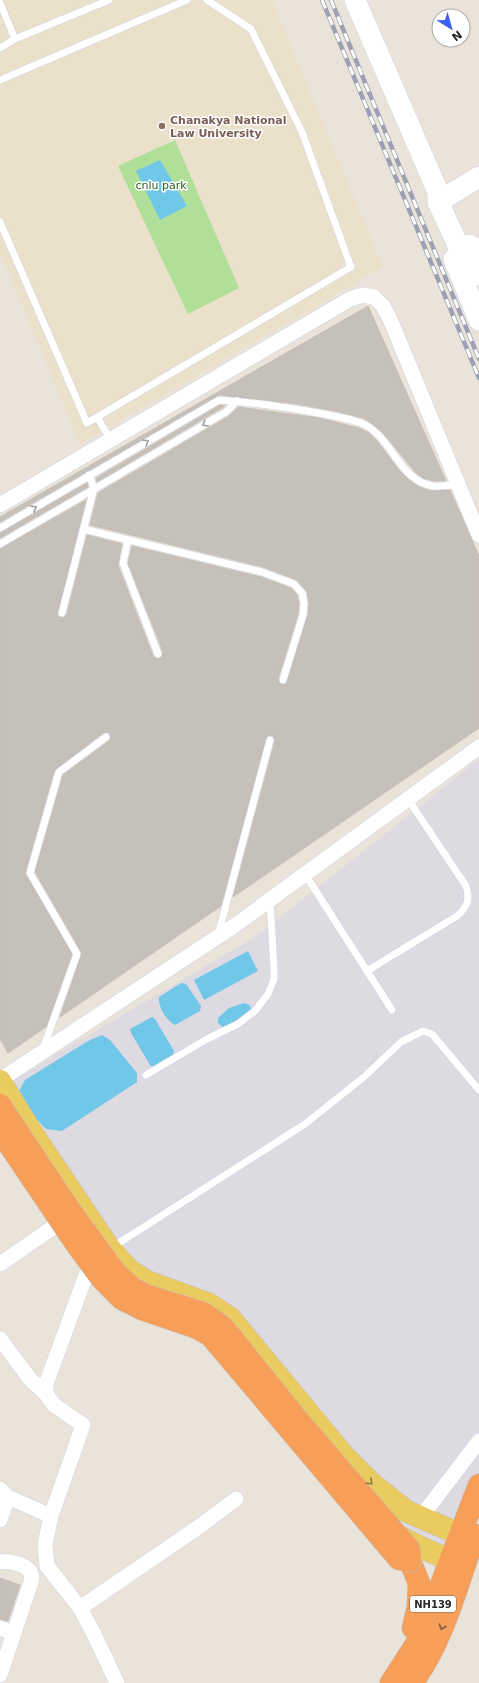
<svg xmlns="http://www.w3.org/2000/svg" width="479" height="1683" font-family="'DejaVu Sans',sans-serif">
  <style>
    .industrial { fill: #dddae2 }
    .education { fill: #ebe0c9 }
    .green { fill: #afdf98 }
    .water { fill: #70c7e8 }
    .building { fill: #c5c0ba; stroke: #c5bfb4 }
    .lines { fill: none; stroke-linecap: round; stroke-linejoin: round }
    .lane-casing { stroke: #cfd2e0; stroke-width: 8 }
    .street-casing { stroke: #cfd2e0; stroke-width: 16 }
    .secondary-casing { stroke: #cfd2e0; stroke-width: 22 }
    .primary-casing { stroke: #c3c3c3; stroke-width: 23 }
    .highway-casing { stroke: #c3c3c3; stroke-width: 23 }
    .lane { stroke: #fff; stroke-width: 7 }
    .street { stroke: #fff; stroke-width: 15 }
    .secondary { stroke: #fff; stroke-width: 21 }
    .primary { stroke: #eacb5f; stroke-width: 22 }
    .highway { stroke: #f79e58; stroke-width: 22 }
    .rail-casing { stroke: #9da0b2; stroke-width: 4.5 }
    .rail { stroke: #fff; stroke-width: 3; stroke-dasharray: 9; stroke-linecap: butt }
    .highway-bridge-casing { stroke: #c3c3c3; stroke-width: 23; stroke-linecap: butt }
    .highway-bridge { stroke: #f79e58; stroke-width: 22 }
    .oneway { stroke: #9e9e9e }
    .oneway2 { stroke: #897a44 }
    .oneway3 { stroke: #855d3e }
    .education-dot { fill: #8d6e63; stroke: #fff; stroke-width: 1.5 }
    .labels { text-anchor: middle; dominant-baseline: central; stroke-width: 3; stroke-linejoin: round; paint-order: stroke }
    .shield { fill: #fff; stroke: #686868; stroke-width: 1 }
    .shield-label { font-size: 10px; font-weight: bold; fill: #282828 }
    .education-label { font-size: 11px; font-weight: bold; fill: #785e54; stroke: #fff; text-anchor: start }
    .park-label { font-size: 11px; fill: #2a601c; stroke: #fff }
  </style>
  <rect width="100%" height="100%" fill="#eae3da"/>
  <path class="industrial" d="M479,759V1472L452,1566L443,1575L398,1526L143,1276L94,1232L6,1084L258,935Z"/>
  <path class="education" d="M0,0H272L383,267L80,444L0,253Z"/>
  <path class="green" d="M175,140L239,288L188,314L118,166Z"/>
  <path class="water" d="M160,160L187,206L160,220L136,171Z
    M248,951L258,971L204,1000L194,980Z
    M181,983L186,984L201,1006L200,1011L175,1025C166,1020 158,1007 159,997Z
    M244,1003L250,1005L251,1009L241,1019L223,1027L218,1023V1018L229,1008Z
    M152,1017L155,1019L174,1051L172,1058L155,1068L150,1065L131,1033L130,1029Z
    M102,1035L110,1040L137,1073V1082L62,1131L46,1129L22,1104L19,1091L25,1080L88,1041Z"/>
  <path class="building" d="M368,306L446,481H434L423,478L415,472L384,434L374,425L363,418L335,411L297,404L219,395L0,522V517Z
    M220,405L225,406L97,482L96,478Z
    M238,407L320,418L359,428L369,433L377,441L399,470L409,480L419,487L432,491L450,490L479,556V728L233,897L275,741L273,736H267L221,906L60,1017L82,953L35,872L63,775L109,741L111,737L110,734L106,732L103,733L54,771L25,873L72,954L46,1027L8,1053L0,1039V549L86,500L57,615L63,618L67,614L87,535L122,544L118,565L153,656L158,659L162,657L163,652L128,563L132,546L261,577L291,588L297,595L299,603L298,614L278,679L280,684H286L308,615L309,603L307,592L297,580L263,567L90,525L98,493L229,416Z
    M87,483L88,487L0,538V533Z
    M0,1578L20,1585L8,1621L0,1619Z"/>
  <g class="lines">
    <defs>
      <path id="lane" d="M0,3L15,39
        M0,48L15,39L109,0
        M0,80L187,0
        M0,222L87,423L351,267L302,132L251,29L207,0
        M97,417L110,439
        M0,528L219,400C248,402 277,406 307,411C325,414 344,417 361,423C392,435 398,481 433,486C441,487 450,485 458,484
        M83,529L262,572L294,584L302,593L304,603L303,615L283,680
        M128,540L123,563L158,654
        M0,544L226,412L237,401
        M62,613L94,488L89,475
        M305,874L392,1010
        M218,935L270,740
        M367,971L457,916C468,907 470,898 466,886L408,799
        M43,1049L77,954L30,873L59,772L106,737
        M146,1075L207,1039L238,1024L255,1011L268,994L274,979V968L270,900
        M111,1248L305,1124L364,1077L401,1042L423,1031L432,1034L479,1090"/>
      <path id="street" d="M0,505L350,299L363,295L374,297L383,306L390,319L479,535
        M0,1080L234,926L479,747
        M0,1264L68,1217
        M0,1339L30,1379L46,1394
        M0,1489L8,1497L51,1516L45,1544L47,1566L80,1608L93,1632L117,1683
        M51,1516L83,1425L54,1405L46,1394V1384L86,1275L99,1261
        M421,1517L479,1441
        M0,1520L8,1497
        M0,1562C7,1560 23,1564 29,1570C31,1573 32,1576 32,1579L0,1675
        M80,1608L200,1526L236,1499
        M0,1628L14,1633"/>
      <path id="secondary" d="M355,0L438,192V202L469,269L477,275
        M438,202L479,177
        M469,245L477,249L479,253
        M454,259L479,320"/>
      <path id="primary" d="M0,1081L30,1130L99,1233L110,1249L129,1270L146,1281L209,1304L230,1318L344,1456L371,1483L406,1511L473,1540
        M392,1533L422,1548L464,1566"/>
      <path id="highway" d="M410,1561L419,1583L418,1607L413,1628
        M391,1683L422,1635L479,1485
        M412,1683C444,1640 457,1584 475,1535"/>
    </defs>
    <use href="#lane" class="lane-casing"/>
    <use href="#street" class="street-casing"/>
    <use href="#secondary" class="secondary-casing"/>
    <use href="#primary" class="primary-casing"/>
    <use href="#highway" class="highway-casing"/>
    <use href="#lane" class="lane"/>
    <use href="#street" class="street"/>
    <use href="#secondary" class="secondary"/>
    <use href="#primary" class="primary"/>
    <use href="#highway" class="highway"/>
    <defs>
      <path id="rail" d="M322,0L479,378
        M331,0L479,359"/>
    </defs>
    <use href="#rail" class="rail-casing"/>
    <use href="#rail" class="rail"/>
    <defs>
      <path id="highway-bridge" d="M0,1105L69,1209L115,1272L132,1288L148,1296L203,1313L223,1327L296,1418L409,1549L410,1561L399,1559L210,1335L195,1327L142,1309L122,1299L102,1279L77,1245L0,1131"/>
    </defs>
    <use href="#highway-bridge" class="highway-bridge-casing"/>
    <use href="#highway-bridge" class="highway-bridge"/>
  </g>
  <defs><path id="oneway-chevron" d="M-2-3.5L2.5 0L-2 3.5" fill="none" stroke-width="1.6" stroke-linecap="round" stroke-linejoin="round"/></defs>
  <g class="oneway">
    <use href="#oneway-chevron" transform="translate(205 424) rotate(150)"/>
    <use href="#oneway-chevron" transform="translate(146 442) rotate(-30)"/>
    <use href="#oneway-chevron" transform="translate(34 508) rotate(-31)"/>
  </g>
  <use class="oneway2" href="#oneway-chevron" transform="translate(370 1482) rotate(43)"/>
  <use class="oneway3" href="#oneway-chevron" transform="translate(442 1627) rotate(109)"/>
  <circle class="education-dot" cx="162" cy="126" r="4"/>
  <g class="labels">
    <rect class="shield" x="410" y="1596" width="46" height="16" rx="3"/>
    <g class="shield-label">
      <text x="433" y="1604">NH139</text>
    </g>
    <g class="education-label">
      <text x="170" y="120">Chanakya National<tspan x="170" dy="13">Law University</tspan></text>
    </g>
    <g class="park-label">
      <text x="161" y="185">cnlu park</text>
    </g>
  </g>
  <g transform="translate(451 28) rotate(143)"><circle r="19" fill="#ffffff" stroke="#a9a9a9"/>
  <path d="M0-3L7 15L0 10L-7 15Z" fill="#3f5ff1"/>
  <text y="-6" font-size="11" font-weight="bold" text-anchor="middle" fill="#282828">N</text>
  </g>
</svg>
